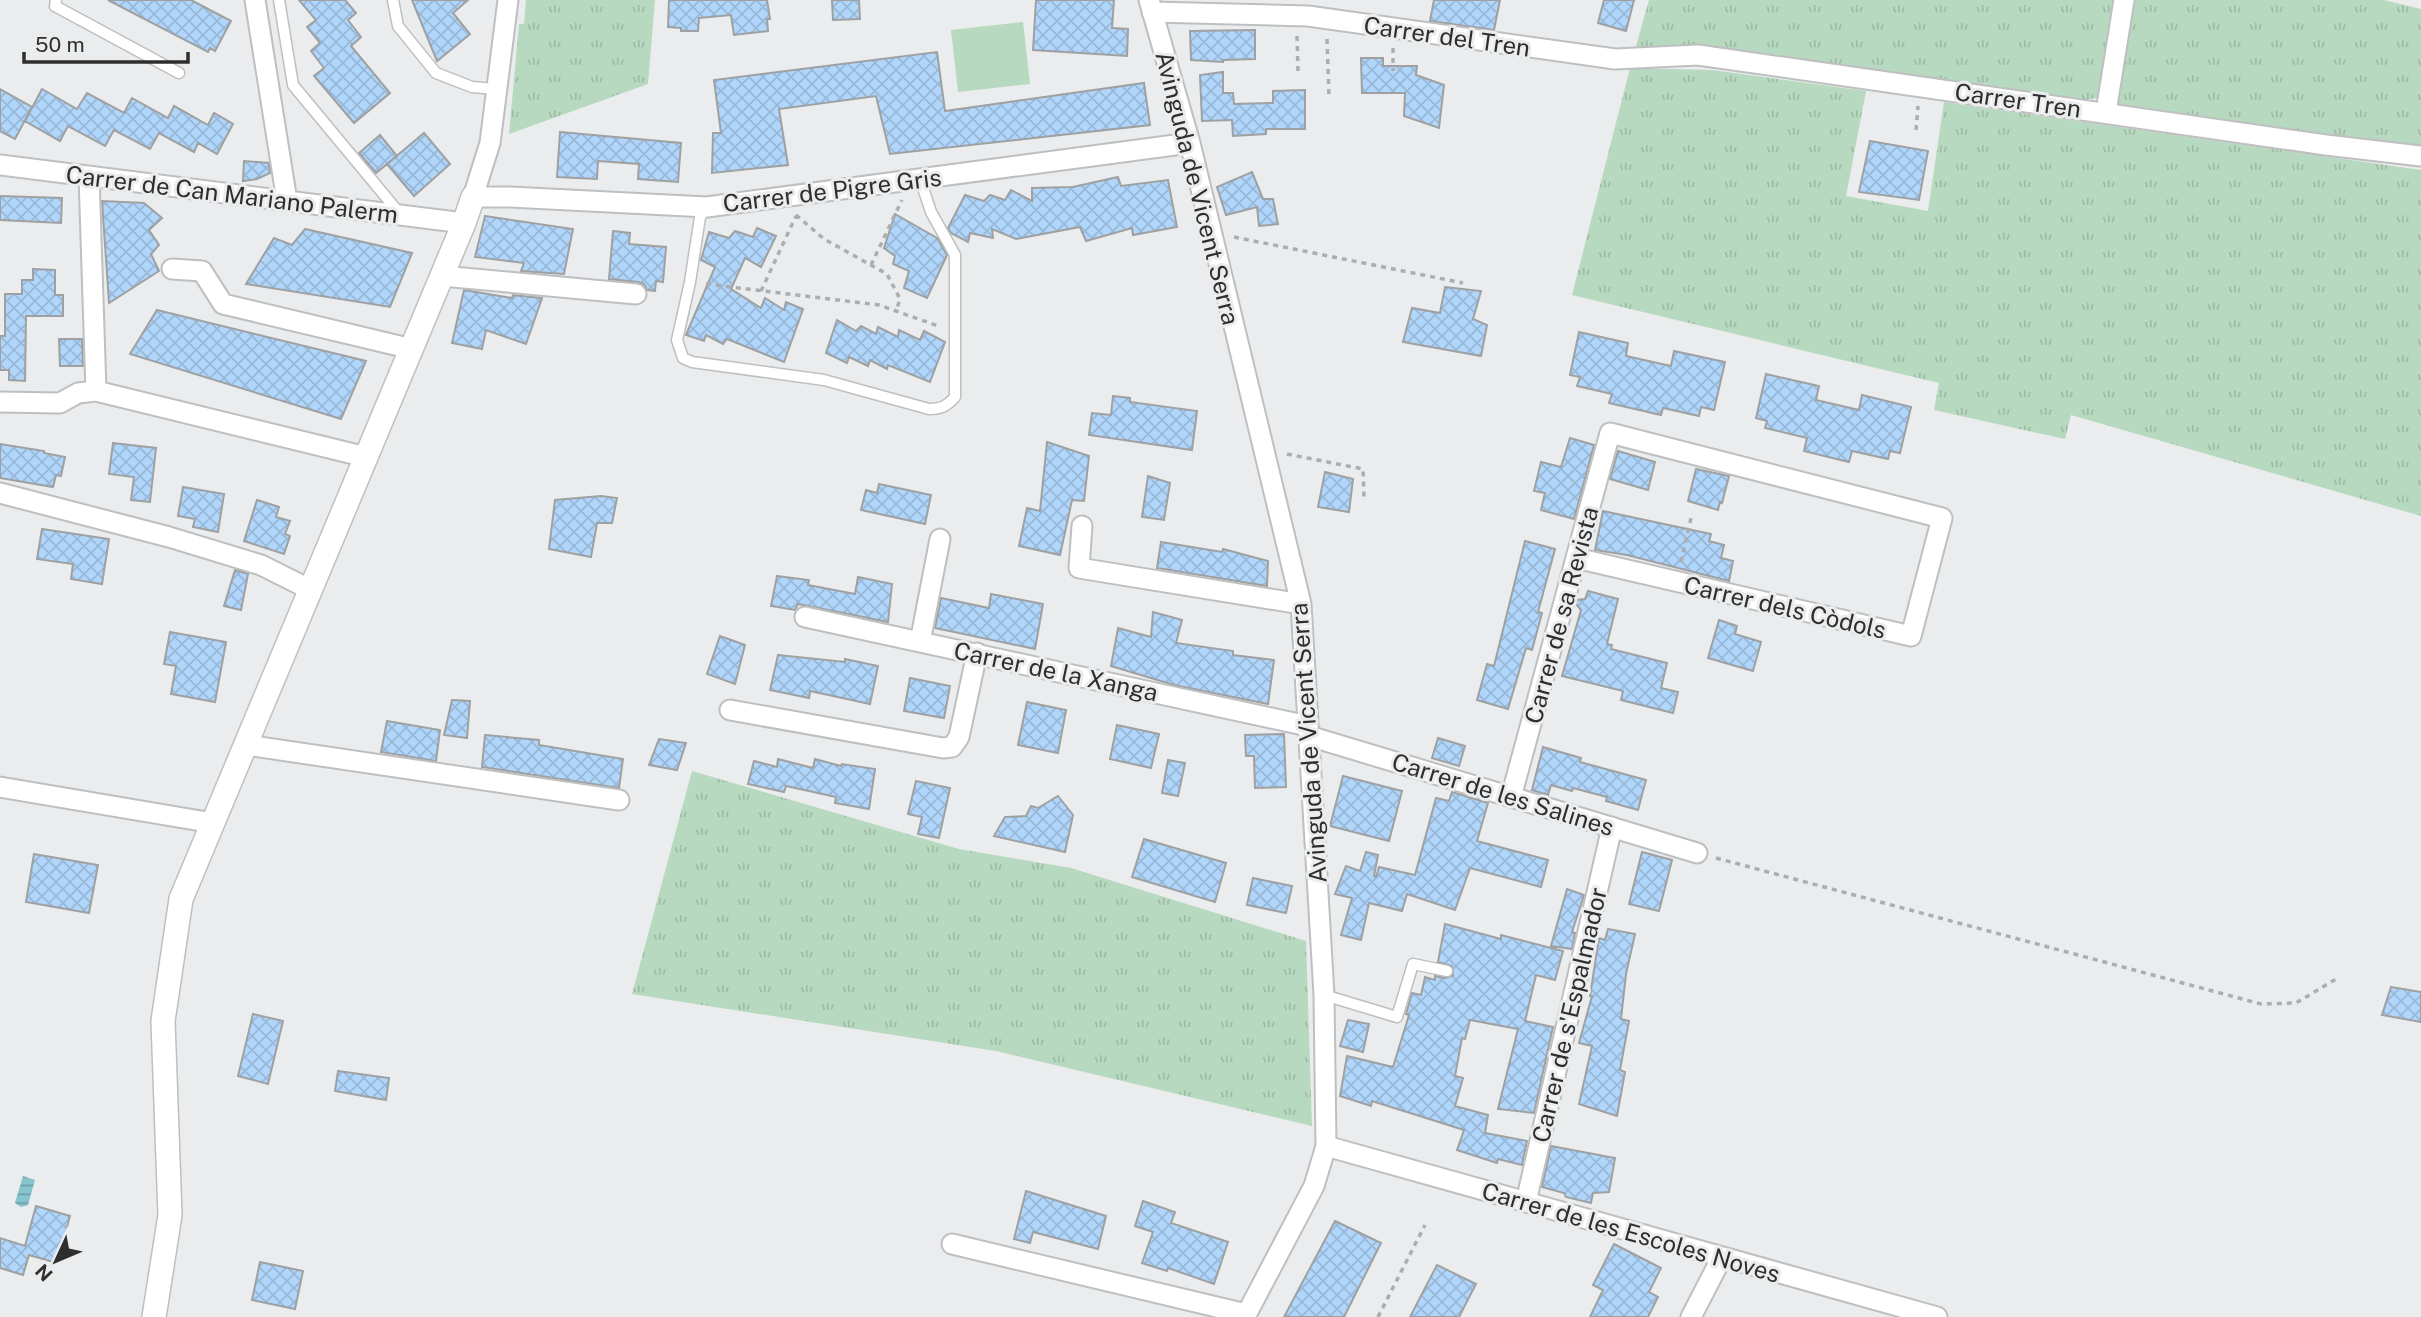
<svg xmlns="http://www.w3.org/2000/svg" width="2421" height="1317" font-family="'Public Sans',sans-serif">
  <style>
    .grass { fill: url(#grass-tufts) }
    .pitch { fill: #b7d9bf }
    .water { fill: url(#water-rules) }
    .building { fill: url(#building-cross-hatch); stroke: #9fa0a1; stroke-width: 2 }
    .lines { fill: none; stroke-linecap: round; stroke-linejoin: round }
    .service-casing { stroke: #bebfc0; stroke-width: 13 }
    .minor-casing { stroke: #bebfc0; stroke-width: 23 }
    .tertiary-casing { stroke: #bebfc0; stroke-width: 26 }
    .path { stroke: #acadae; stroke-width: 3.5; stroke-dasharray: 5 5; stroke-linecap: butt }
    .service { stroke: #fff; stroke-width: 10 }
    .minor { stroke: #fff; stroke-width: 19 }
    .tertiary { stroke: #fff; stroke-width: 23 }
    .labels { text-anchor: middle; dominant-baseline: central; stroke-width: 6; stroke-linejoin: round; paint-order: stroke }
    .street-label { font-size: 24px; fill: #2e2e2e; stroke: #eaeced }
  </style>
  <defs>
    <pattern id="grass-tufts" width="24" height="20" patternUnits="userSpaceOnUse" patternTransform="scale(1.75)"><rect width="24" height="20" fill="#b7d9bf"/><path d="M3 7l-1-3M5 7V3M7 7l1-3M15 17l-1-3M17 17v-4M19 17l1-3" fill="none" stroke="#9ebba4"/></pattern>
    <pattern id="water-rules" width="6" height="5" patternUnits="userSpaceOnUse" patternTransform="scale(1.75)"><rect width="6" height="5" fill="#86c4ce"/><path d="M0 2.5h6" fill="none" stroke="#6ea0a8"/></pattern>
    <pattern id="building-cross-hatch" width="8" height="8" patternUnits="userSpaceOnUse" patternTransform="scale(1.75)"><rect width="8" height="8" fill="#b0d6fb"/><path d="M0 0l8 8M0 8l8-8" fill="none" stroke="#98b8d7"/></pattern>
  </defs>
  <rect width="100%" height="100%" fill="#eaeced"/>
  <path class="grass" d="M526,0H655L648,84L509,134L519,24H524Z
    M1649,0H2121L2099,98L2079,100L1635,50Z
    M2132,0H2384L2421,9V147L2149,114L2116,104Z
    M1630,68L1712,70L1866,91L1846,196L1928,211L1944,102L2421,170V516L2071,415L2065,439L1934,410L1939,383L1572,295Z
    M692,771L959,849L1071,868L1306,941L1312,1126L996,1051L632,994Z"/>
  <path class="pitch" d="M1023,22L1030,84L958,92L951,30Z"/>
  <path class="water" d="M23,1176L35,1180L28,1205L21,1207L15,1203Z"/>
  <path class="building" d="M108,0H191L231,21L215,51L210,48L208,52Z
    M299,0H345L356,13L348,20L361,37L351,46L390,93L354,123L314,76L324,68L311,51L320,43L307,27L316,20Z
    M412,0H468L453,13L470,34L437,61Z
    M669,0H767L770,19H767L768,31L734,35L731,15L699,18L698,31H681V28L668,27Z
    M832,0H859L860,19L833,20Z
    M1036,0H1114L1112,28L1128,29L1127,56L1033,50Z
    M1434,0H1500L1494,30L1430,21Z
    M1604,0H1634L1626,31L1598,23Z
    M1255,30V59L1223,60V62L1191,60L1190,31Z
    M937,52L945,111L1144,83L1150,125L890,154L876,96L779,109L788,165L712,173L713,133H721L714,80Z
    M1361,58H1383V66H1417L1416,75L1444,85L1439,128L1404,116L1405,93H1362Z
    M1223,72V93H1233L1234,104L1273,103V91L1305,90V129H1266V134L1233,136L1232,120L1202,121L1200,75Z
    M0,89L32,107L15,139L0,131Z
    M42,89L77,109L87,93L124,113L132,98L168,118L174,106L208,125L214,113L233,124L217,154L198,143L194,152L159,133L150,149L114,130L105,146L68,126L60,141L25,121Z
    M560,132L681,143L678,182L638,179L639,164L598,161L597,179L557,177Z
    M424,133L450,164L414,196L387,164Z
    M380,135L397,156L376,173L359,153Z
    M1870,141L1928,151L1919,200L1859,192Z
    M244,161L269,163L270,173L257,179L243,181Z
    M1252,172L1263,199H1273L1278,224L1259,226L1257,207L1226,215L1217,187Z
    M1118,177L1121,186L1168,180L1177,227L1133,235L1132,228L1086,241L1080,227L1016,239L992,229L993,238L970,233L968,242L951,233L948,228L965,195L984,201L990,195L1005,200L1011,190L1032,201V188L1073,187Z
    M0,196L62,198L61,223L0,220Z
    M102,201L144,203L162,218L149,230L159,245L151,254L159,271L109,303Z
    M895,214L937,238L947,255L927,298L904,288L909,271L893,264L895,256L884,248Z
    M485,216L573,229L564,274L521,271L524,263L475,257Z
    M757,228L776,236L761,267L745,258L731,289L761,308L765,298L784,310L786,302L803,309L784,362L727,339L723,344L706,335L704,341L686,335L715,267L701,260L709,232L729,238L735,231L753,237Z
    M305,229L412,253L390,307L246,284L274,238L292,245Z
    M613,231L630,233L629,244L666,247L663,282L656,281L655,291L647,290L644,284L638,282L609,279Z
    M33,269L55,270V295H63V316H26L25,381L9,380V370H0V336H5V294H22V280H33Z
    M1445,287L1481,291L1473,319L1487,325L1481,356L1403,342L1412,308L1440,313Z
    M464,290L512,298L513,295L542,298L526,344L486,330L482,349L452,343Z
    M157,310L366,361L341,419L130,354Z
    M837,320L856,331L861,326L876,334L878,327L898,337L899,330L920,340L924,331L945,342L930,382L888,365L887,369L870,360L868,366L849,357L847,363L826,353Z
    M1579,332L1628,343L1626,356L1671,366L1674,351L1725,362L1714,410L1701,407L1699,416L1663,408L1661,415L1609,403L1612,394L1577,386L1580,377L1570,375Z
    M59,339H82L83,366H60Z
    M1766,374L1819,386L1816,400L1859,410L1862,395L1911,407L1900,453L1890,451L1888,459L1852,451L1849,462L1804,451L1807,438L1765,428L1767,421L1756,418Z
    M1113,396L1130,398V402L1197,411L1192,450L1089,435L1092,413L1111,415Z
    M1570,438L1594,445L1574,519L1541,510L1545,493L1534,491L1541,462L1561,467Z
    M1047,442L1089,456L1084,501L1072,500L1060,555L1019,546L1027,508L1040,511Z
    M113,443L156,448L150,502L131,500L134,477L109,474Z
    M0,444L44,451V453L65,457L61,476L56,475L53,487L0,478Z
    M1618,451L1655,462L1648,490L1610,479Z
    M1696,469L1729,476L1722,503L1720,502L1718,510L1688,501Z
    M1325,472L1353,479L1349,512L1318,507Z
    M1148,476L1170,483L1164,520L1142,517Z
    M879,484L931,495L925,524L861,510L866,490L877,493Z
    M183,487L224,494L218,532L193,527L195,519L178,516Z
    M601,496L617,498L612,523H597L591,557L549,549L555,500Z
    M257,500L279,507L276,517L290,521L285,534L290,536L284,554L244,541Z
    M1603,511L1711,534L1709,541L1724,545L1721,558L1733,561L1729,581L1627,555L1595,550Z
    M42,529L109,539L102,584L71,579L73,564L37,559Z
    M1525,541L1555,549L1538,612L1542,613L1532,650L1526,648L1508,709L1477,700L1487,664L1494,666Z
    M1161,542L1222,552L1223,549L1268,561L1267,586L1157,568Z
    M235,570L248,574L241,610L224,606Z
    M777,576L809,580L808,585L855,594L858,577L892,584L888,622L798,604L795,610L771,606Z
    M1588,591L1618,599L1607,644L1612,645L1611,649L1667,663L1661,688L1678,692L1673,713L1621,700L1623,691L1562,676L1581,610L1576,604L1577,600L1585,599Z
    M991,594L1043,604L1035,649L935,628L941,598L989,608Z
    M1153,612L1182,620L1176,643L1233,651V655L1274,660L1268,704L1174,685L1111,666L1118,628L1151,637Z
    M1719,620L1737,626L1735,634L1761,642L1753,671L1708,658Z
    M170,632L226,642L215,702L171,694L176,666L164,664Z
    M720,636L745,645L735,684L707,674Z
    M778,655L845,662V659L878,666L870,704L810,691L809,698L770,690Z
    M910,678L950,686L944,718L904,711Z
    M452,700L470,701L467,738L444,735Z
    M1027,702L1066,710L1058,753L1018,745Z
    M387,721L440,730L436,761L381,752Z
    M1117,725L1159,734L1151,768L1110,759Z
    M1284,734L1286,787L1255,788L1254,756H1246L1245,735Z
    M485,735L539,740V745L623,759L619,788L482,767Z
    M1438,738L1465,746L1459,766L1432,758Z
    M659,739L686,743L677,770L649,765Z
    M1543,747L1581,758L1580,762L1646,780L1638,810L1606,801L1607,797L1573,788L1572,791L1551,785L1548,795L1532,790Z
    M778,759L813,768L815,759L841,766L842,764L875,769L869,809L835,803L836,797L786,786L784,792L748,784L754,761L777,767Z
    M1168,760L1185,763L1178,796L1162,793Z
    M1343,776L1402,791L1389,841L1330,826Z
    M916,781L950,788L939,838L918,834L922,817L908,814Z
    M1452,792L1488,803L1477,841L1548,860L1541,887L1470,868L1455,910L1407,894L1402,911L1369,903L1361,940L1341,935L1352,898L1335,894L1346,866L1360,871L1366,852L1378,855L1374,876L1376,877L1379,867L1415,875L1436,798L1449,801Z
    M1058,796L1073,815L1065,852L994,836L1005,817L1026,816L1031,806L1038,808Z
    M1144,839L1226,863L1215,902L1132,877Z
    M1642,852L1672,860L1659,911L1629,904Z
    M34,854L98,865L89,913L26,902Z
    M1253,878L1292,886L1286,913L1247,905Z
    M1567,889L1584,895L1572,932L1575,933L1572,949L1551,946Z
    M1445,924L1501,939V935L1563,951L1555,980L1536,975L1525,1021L1553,1027L1534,1113L1498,1109L1518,1029L1470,1020L1465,1039L1462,1038L1455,1076L1463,1078L1455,1106L1488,1115L1485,1133L1527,1141L1522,1165L1498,1159L1497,1163L1457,1150L1464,1130L1372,1101L1371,1106L1340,1096L1347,1056L1393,1067L1409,1015L1406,1014L1412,993L1421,995L1425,977L1435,980V976L1446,978L1453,975L1452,966L1438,962Z
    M1608,929L1635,934L1626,974L1621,1019L1629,1021L1620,1070L1625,1072L1617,1116L1579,1104L1592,1046L1579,1043L1592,996H1590L1599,938L1605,940Z
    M2391,987L2421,992V1022L2382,1015Z
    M253,1014L283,1021L268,1084L238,1076Z
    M1348,1020L1369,1024L1363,1052L1340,1046Z
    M338,1071L389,1078L386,1100L335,1091Z
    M1551,1146L1615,1158L1609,1192L1593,1193L1591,1203L1566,1197L1564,1193L1542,1187Z
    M1026,1191L1106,1216L1098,1249L1033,1232L1030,1243L1014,1239Z
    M1143,1201L1175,1212L1171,1223L1228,1242L1214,1284L1168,1268L1167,1271L1142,1263L1153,1232L1135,1226Z
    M36,1206L70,1216L57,1263L29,1255L23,1275L0,1268V1238L25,1246Z
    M1335,1221L1381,1243L1344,1317H1284Z
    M1614,1244L1661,1268L1649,1292L1658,1297L1648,1317H1590L1603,1290L1593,1285Z
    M260,1262L303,1271L295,1309L252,1300Z
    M1437,1265L1476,1284L1459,1317H1410Z"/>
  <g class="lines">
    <defs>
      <path id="service" d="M56,0L55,6L179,73
        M279,0L293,85L400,214
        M393,0L398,26L436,73L472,87L496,89
        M706,208L700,217L690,282L677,340L683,358L692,362L824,380L929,409C941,409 947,406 955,397V255L931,212L920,179
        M1324,995L1397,1017L1413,964L1447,971"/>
      <path id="minor" d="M255,0L287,201
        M508,0L490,143L473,197H510L707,207L1190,143
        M1149,0L1190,143L1301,604L1324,995L1326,1146L1314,1186L1245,1317
        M1152,12L1308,16L1615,59L1698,55L2326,145L2421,156
        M2106,112L2124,0
        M0,165L464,223
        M89,176L96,391
        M172,269L202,271L223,304L412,349
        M442,276L636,294
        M0,402L60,403L78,393L96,391L366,457
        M0,493L169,537L261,565L311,590
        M1082,526L1079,568L1301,604
        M805,617L1308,726
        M920,642L940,539
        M730,710L943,748L952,747L959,737L977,653
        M1309,736L1697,853
        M246,745L619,800
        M0,787L213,823
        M1511,797L1610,433L1942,518L1911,636L1576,558
        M1326,1146L1937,1317
        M1526,1202L1612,827
        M952,1244L1246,1314
        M1691,1317L1722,1257"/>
      <path id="tertiary" d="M154,1317L170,1215L163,1021L181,899L464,223L473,197"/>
    </defs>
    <use href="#service" class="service-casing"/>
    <use href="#minor" class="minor-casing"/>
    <use href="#tertiary" class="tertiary-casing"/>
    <path class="path" d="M1297,36L1298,71
      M1327,39L1329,96
      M1393,48V71
      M1916,130L1918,106
      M796,215L824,239L887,274L900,299L896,311
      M1234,237L1463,283
      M871,265L902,200
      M706,284L879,305L941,327
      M761,291L796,216
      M1287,454L1363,469L1364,498
      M1681,562L1691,518
      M1716,858L2261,1004L2296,1003L2336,979
      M1378,1317L1425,1225"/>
    <use href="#service" class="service"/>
    <use href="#minor" class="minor"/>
    <use href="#tertiary" class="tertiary"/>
  </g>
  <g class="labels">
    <g class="street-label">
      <text transform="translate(1447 36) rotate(8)">Carrer del Tren</text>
      <text transform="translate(2018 100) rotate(8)">Carrer Tren</text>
      <text transform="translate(1198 188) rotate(76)">Avinguda de Vicent Serra</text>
      <text transform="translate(832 190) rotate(-7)">Carrer de Pigre Gris</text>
      <text transform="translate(232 194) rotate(7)">Carrer de Can Mariano Palerm</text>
      <text transform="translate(1785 607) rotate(13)">Carrer dels Còdols</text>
      <text transform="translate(1561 615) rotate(-75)">Carrer de sa Revista</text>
      <text transform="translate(1056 671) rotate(12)">Carrer de la Xanga</text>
      <text transform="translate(1308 743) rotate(-94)">Avinguda de Vicent Serra</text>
      <text transform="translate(1503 794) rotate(17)">Carrer de les Salines</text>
      <text transform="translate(1569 1015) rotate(-77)">Carrer de s'Espalmador</text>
      <text transform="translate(1631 1232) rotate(16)">Carrer de les Escoles Noves</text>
    </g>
  </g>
  <g transform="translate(56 1261) rotate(226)" stroke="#eaeced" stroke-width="5" paint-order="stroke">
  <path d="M0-5L12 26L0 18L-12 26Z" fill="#2e2e2e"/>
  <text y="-10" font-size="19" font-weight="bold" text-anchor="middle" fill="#2e2e2e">N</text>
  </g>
  <path d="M24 52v10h164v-10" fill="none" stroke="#2e2e2e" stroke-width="3.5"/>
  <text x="35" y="52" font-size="21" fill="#2e2e2e" stroke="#eaeced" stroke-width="5" paint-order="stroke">50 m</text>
</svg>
